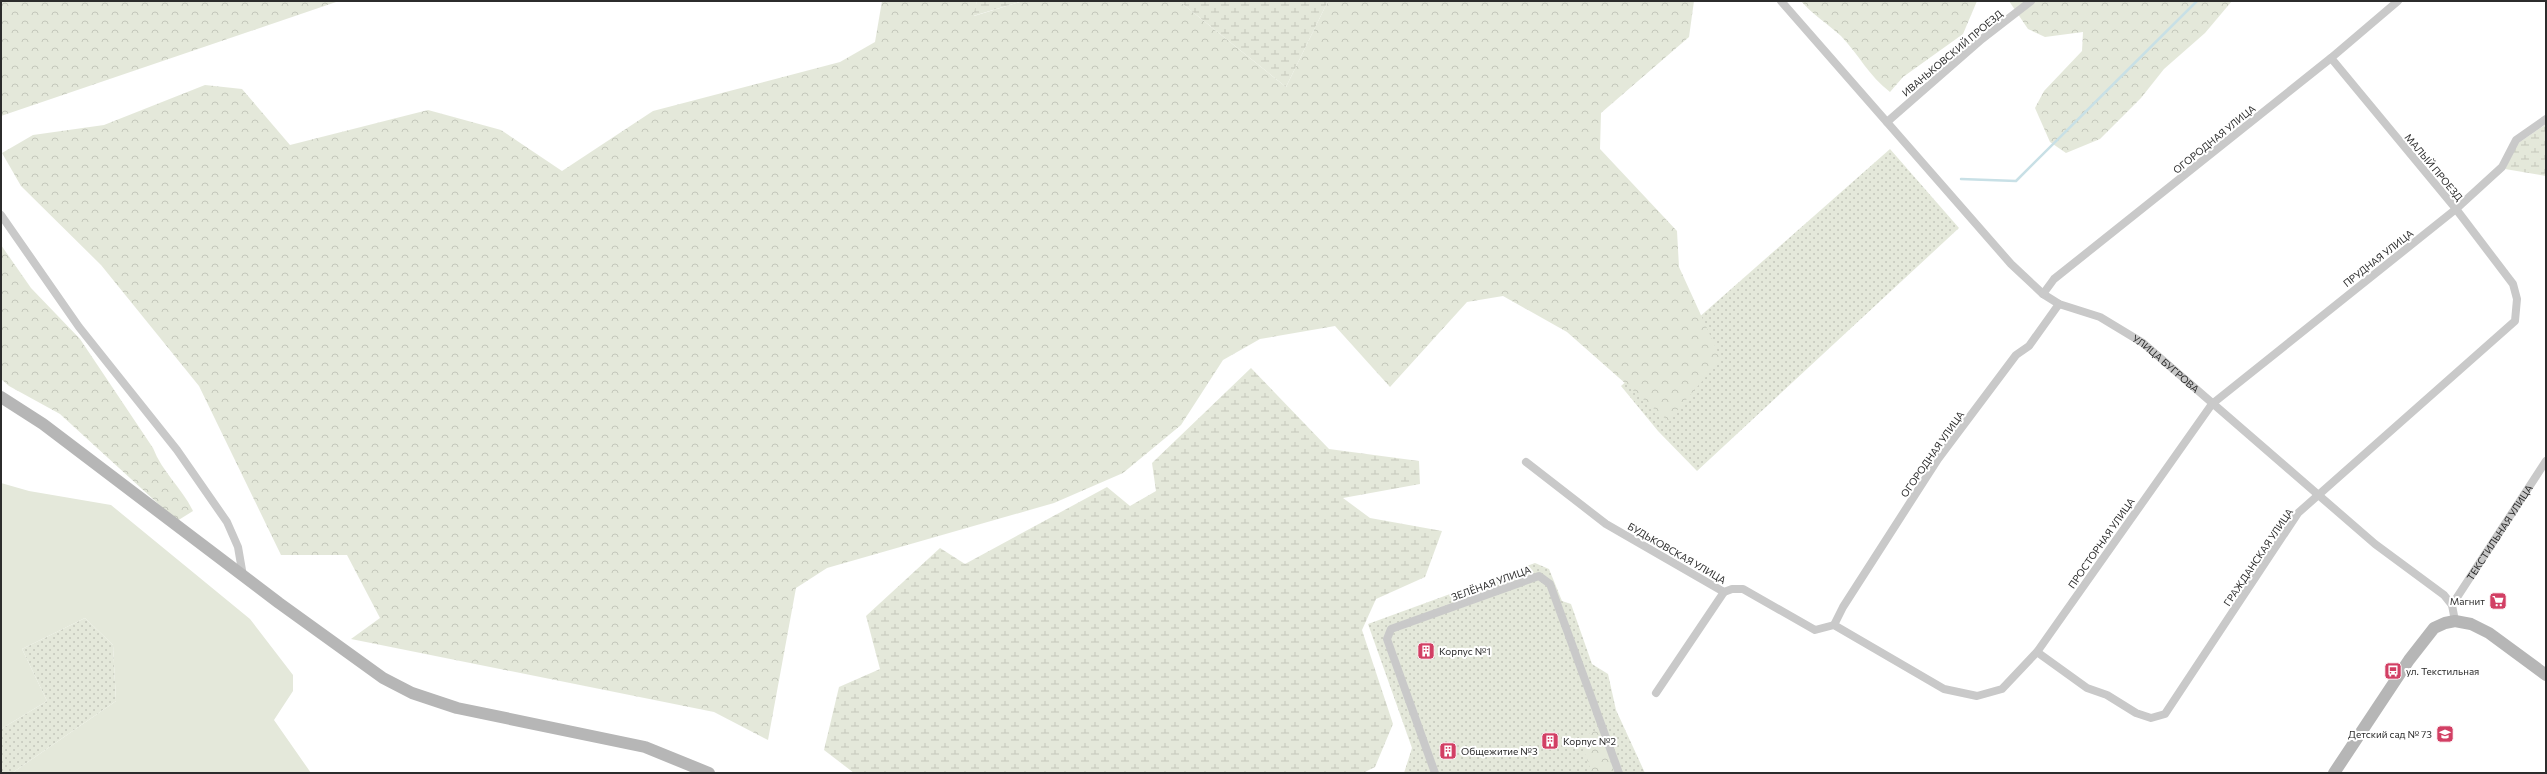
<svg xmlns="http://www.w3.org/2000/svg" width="2547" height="774" font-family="Commissioner,sans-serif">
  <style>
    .grass { fill: url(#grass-dots) }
    .forest { fill: url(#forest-crowns) }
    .wetland { fill: url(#wetland-marsh) }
    .garden { fill: #e4e8da }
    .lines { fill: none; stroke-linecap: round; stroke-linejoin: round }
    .stream { stroke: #c8e0e6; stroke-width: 2.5 }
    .street { stroke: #c9c9c9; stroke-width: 8 }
    .secondary { stroke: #b6b6b6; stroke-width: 12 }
    .labels { text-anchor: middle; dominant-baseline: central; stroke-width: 4; stroke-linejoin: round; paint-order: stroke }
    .street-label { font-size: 10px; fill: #2c2c2c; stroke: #fff }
    .poi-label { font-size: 10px; fill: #2c2c2c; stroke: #fff; text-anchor: start }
  </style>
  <defs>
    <pattern id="grass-dots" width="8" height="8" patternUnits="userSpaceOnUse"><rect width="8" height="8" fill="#e4e8da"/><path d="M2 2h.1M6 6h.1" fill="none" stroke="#c4c7bb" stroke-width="1.8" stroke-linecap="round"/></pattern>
    <pattern id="forest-crowns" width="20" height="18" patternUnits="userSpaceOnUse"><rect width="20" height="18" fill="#e4e8da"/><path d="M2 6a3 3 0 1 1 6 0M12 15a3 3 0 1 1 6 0" fill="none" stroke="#c4c7bb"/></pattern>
    <pattern id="wetland-marsh" width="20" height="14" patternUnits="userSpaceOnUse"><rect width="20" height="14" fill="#e4e8da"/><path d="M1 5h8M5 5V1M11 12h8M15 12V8" fill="none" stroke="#c4c7bb"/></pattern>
  </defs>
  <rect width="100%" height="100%" fill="#fff"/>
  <path class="grass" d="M1890,149L1959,228L1697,471L1658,431L1621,386Z
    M1535,563L1549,569L1562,601L1571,604L1592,664L1608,674L1616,710L1645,773H1404L1412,748L1368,624Z
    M85,618L113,645L116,701L12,773H1V729L47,701L22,649Z"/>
  <path class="forest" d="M1,1H339L1,116Z
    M882,1H977L974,16L1023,1H1179L1286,87L1328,1H1694L1689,37L1601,113L1600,149L1677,231L1679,267L1721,359L1668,421L1567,332L1503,296L1467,302L1390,387L1335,326L1260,339L1223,360L1181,425L1123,473L1054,503L827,568L796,588L768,740L714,712L351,639L380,618L347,555H281L199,386L101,265L21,186L2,153L33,135L104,125L205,85L242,89L290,145L428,110L501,130L562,171L653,111L840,62L875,42Z
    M1801,1H1977L1963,34L1903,77L1890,92C1869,76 1859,55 1841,36C1828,24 1813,15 1801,1Z
    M2009,1H2232L2205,33L2164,69L2141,98L2100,139L2066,153L2050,142L2035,108L2044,91L2082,51L2083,32L2045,37L2028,29Z
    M1,245L31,288L80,339L153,448C162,472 182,488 193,511L177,521L60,414L9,386L1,379Z
    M1595,731L1602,734L1614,773H1592L1581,743L1583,736Z"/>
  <path class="wetland" d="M977,1H1023L973,16Z
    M1179,1H1328L1286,87Z
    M2546,124V176L2505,169L2517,144Z
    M1251,368L1329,449L1419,461L1420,484L1343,498L1370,518L1442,531L1425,577L1376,599L1362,630L1393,724L1375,767L1363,773H854L824,750L839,687L880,669L866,616L940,548L965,564L1107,487L1130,506L1156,491L1152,463Z"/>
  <path class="garden" d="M1,483L29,491L111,505L250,619L293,675V691L274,720L311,773H12L116,701L113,645L85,618L22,649L47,701L1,729Z"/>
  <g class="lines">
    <path class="stream" d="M1961,179L2016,181L2197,1"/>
    <g class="street">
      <path id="s1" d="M1781,1L2011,264L2043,294L2059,304L2100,317L2143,343L2375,544L2444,595L2452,605"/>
      <path d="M1887,122L1982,39L2031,1"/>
      <path d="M1,215L79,327L177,450L227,522L238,547L243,576"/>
      <path d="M2043,294L2054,279L2331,58L2398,1"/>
      <path d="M1526,462L1606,524L1724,592L1732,589H1743L1815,630L1834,625L1944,689L1977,696L2002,689L2037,652L2212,404L2456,209L2502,167L2516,140L2546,119"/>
      <path id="s2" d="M2455,621L2452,605L2546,461"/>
      <path d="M1834,625L1843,607L1938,459L2016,355L2029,346L2059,304"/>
      <path d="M2037,652L2087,688L2107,695L2136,713L2151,718L2165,714L2298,513L2515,321L2517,299L2513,284L2456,209L2331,58"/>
      <path d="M1656,693L1724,592"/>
      <path d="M1435,773L1387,639L1391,629L1539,576L1550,584L1619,773"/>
    </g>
    <path class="secondary" d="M1,397L43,424L279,603L383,678L412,693L457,708L645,747L709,773
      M2334,773L2409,660L2434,628L2445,623L2455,621L2471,624L2489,633L2546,675"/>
  </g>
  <defs>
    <symbol id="supermarket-square" viewBox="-11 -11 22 22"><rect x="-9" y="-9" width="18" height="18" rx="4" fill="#d23f64" stroke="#fff"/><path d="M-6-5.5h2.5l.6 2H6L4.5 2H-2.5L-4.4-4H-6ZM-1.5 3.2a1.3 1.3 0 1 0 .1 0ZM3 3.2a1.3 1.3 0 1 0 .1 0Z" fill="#fff"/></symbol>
    <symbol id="building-square" viewBox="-11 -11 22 22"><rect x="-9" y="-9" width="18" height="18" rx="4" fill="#d23f64" stroke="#fff"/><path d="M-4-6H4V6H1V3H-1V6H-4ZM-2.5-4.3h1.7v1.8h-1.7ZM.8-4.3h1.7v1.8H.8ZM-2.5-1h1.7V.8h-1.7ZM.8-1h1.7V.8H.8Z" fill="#fff"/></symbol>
    <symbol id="bus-square" viewBox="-11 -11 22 22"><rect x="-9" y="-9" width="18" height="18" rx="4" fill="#d23f64" stroke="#fff"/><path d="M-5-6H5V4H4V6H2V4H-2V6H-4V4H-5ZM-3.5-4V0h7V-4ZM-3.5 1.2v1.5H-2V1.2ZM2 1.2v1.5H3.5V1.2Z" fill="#fff"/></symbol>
    <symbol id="school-square" viewBox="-11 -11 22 22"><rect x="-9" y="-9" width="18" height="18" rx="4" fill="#d23f64" stroke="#fff"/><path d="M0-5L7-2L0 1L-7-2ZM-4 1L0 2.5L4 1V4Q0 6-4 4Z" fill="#fff"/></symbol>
  </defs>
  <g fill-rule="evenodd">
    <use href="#supermarket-square" x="2488" y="591" width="20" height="20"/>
    <use href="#building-square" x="1416" y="641" width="20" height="20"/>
    <use href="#bus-square" x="2383" y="661" width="20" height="20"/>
    <use href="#school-square" x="2435" y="724" width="20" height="20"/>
    <use href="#building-square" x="1540" y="731" width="20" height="20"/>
    <use href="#building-square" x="1438" y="741" width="20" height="20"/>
  </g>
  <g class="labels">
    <g class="street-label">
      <text transform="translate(1952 53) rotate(-40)">ИВАНЬКОВСКИЙ ПРОЕЗД</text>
      <text transform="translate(2214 139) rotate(-39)">ОГОРОДНАЯ УЛИЦА</text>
      <text transform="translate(2434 167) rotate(50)">МАЛЫЙ ПРОЕЗД</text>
      <text transform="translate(2378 258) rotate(-38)">ПРУДНАЯ УЛИЦА</text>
      <text stroke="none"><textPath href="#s1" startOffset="536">УЛИЦА БУГРОВА</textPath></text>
      <text transform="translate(1932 454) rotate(-55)">ОГОРОДНАЯ УЛИЦА</text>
      <text stroke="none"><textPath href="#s2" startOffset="103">ТЕКСТИЛЬНАЯ УЛИЦА</textPath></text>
      <text transform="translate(2101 543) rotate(-55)">ПРОСТОРНАЯ УЛИЦА</text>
      <text transform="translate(1677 553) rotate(30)">БУДЬКОВСКАЯ УЛИЦА</text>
      <text transform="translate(2258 557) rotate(-56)">ГРАЖДАНСКАЯ УЛИЦА</text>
      <text transform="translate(1491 583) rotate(-20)">ЗЕЛЁНАЯ УЛИЦА</text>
    </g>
    <g class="poi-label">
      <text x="2485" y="601" text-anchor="end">Магнит</text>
      <text x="1439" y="651">Корпус №1</text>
      <text x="2406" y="671">ул. Текстильная</text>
      <text x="2432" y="734" text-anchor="end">Детский сад № 73</text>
      <text x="1563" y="741">Корпус №2</text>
      <text x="1461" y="751">Общежитие №3</text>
    </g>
  </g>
  <rect width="2547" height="774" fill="none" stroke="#2c2c2c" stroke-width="4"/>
</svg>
